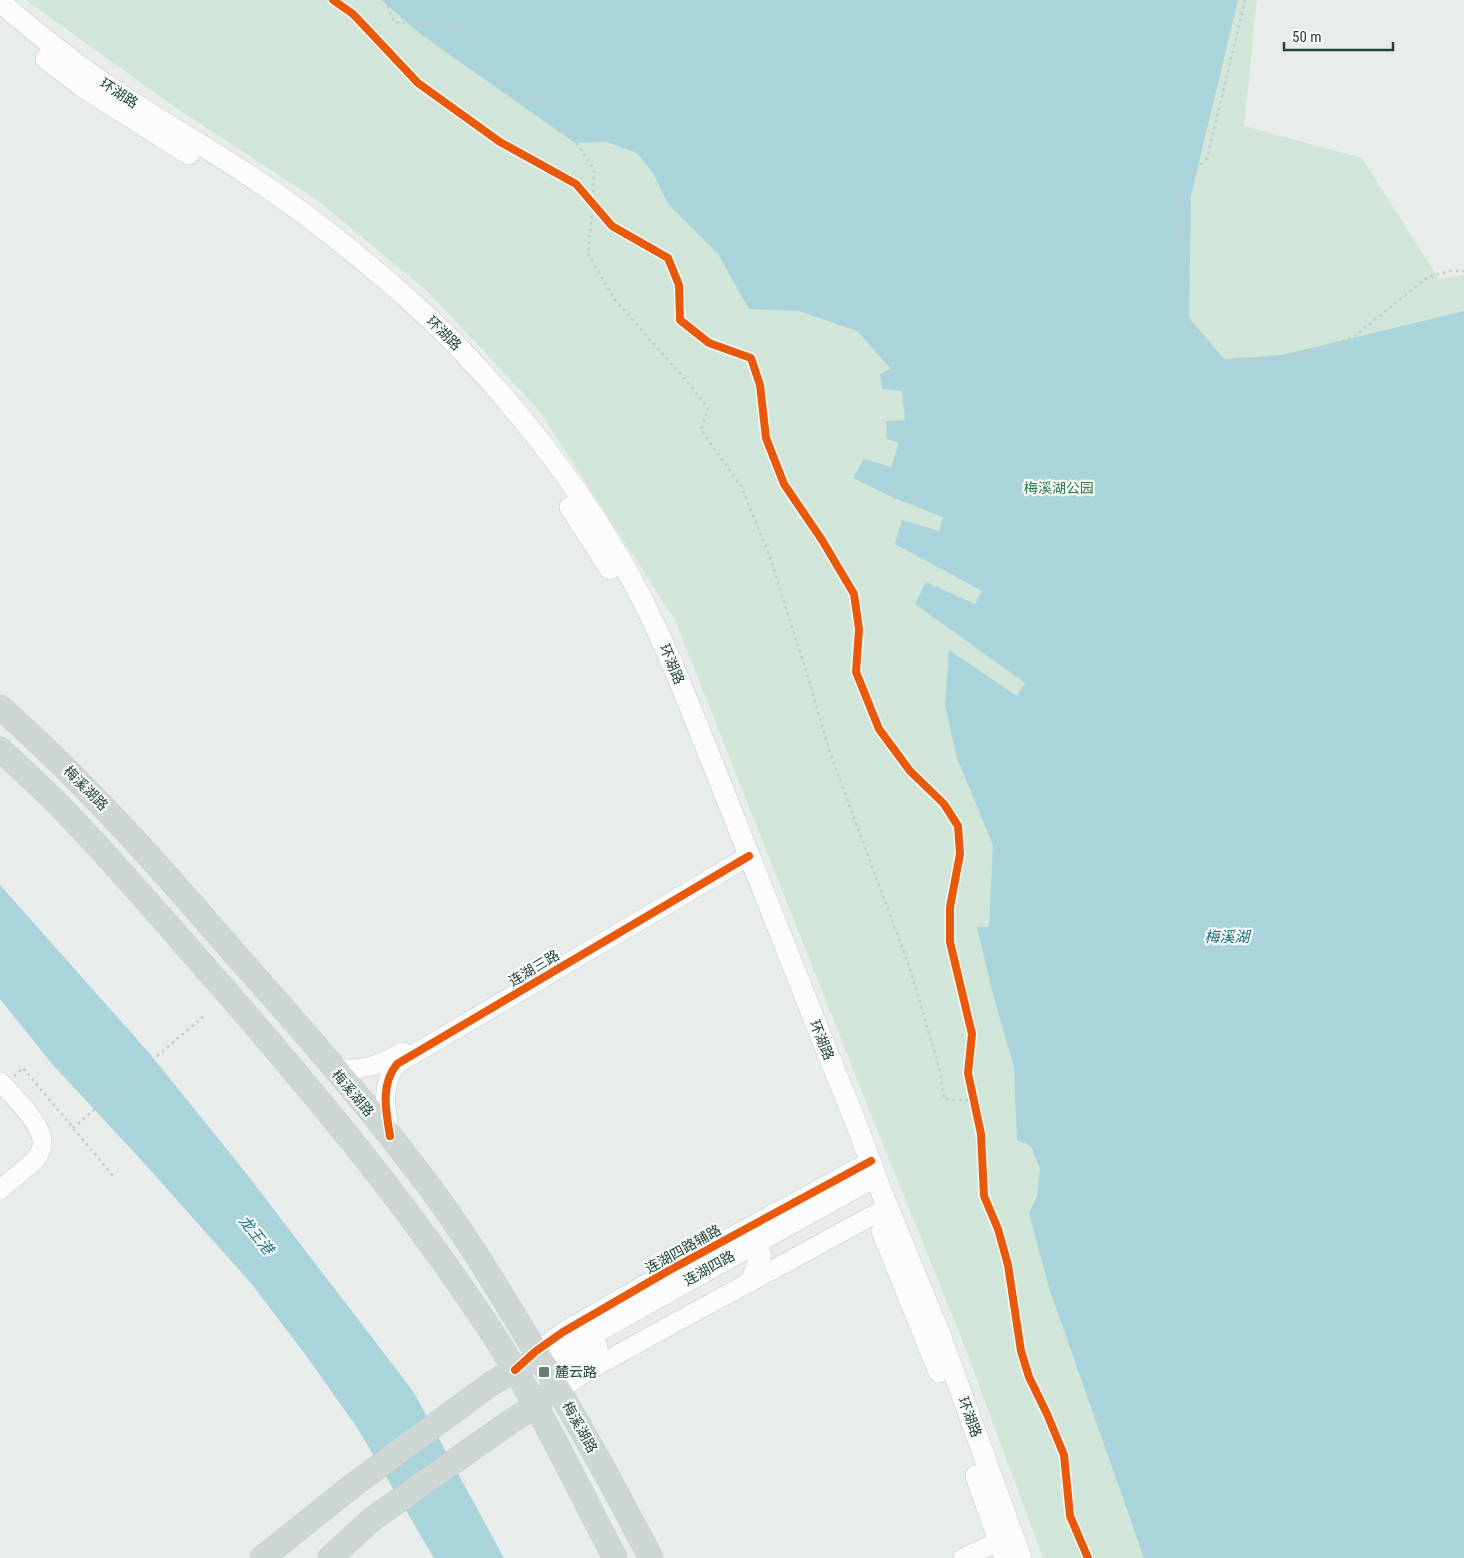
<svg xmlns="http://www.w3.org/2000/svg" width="1464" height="1558" font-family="'Roboto Condensed','Noto Sans SC',sans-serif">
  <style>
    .green { fill: #d1e6d8 }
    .water { fill: #a9d4db }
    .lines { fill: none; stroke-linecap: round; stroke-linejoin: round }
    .tertiary-casing { stroke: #c5cac8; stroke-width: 20 }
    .secondary-casing { stroke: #c3cbc8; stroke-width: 22 }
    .primary-casing { stroke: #c3ccc9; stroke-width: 25 }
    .path { stroke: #c3ccca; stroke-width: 2.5; stroke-dasharray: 2.5 4; stroke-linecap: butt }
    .tertiary { stroke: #fcfcfc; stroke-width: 19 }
    .secondary { stroke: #fcfcfc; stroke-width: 21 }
    .primary { stroke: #cfd7d5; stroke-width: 24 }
    .cycleway-casing { stroke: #f7fbf9; stroke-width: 11 }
    .cycleway { stroke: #e8590c; stroke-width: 8 }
    .poi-dot { fill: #697e78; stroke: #f7fbf9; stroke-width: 2 }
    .labels { text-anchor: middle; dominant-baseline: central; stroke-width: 4.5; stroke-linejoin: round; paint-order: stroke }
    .street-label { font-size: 14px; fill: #24423a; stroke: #f7fbf9 }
    .park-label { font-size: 14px; fill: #2d7a4b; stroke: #f7fbf9 }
    .poi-label { font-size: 14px; fill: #24423a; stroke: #f7fbf9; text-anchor: start }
    .water-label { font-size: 15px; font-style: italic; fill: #1c6f80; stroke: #f7fbf9 }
  </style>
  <rect width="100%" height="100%" fill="#e8edeb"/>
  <path class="green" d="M26,0H1257L1244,126L1362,158L1439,279L1464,275V1558H1043L961,1337L872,1117L675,620L538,409L426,290L317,200L176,108Z"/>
  <path class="water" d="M381,0H1238L1191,195L1189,318L1224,359L1282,355L1464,311V1558H1144L1049,1288L1029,1213L1037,1196L1040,1169L1031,1146L1017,1140L1014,1067L992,991L977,927H989L993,845L957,758L945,706L949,650L1017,696L1025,683L915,604L926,582L975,604L982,591L895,544L902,520L939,531L943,517L894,498L853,478L864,459L891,467L899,443L887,439L886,421L905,420L902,391L882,389L880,374L891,369L857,331L799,311L749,309L718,254L668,204L653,173L637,153L607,142L575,143L423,36Z
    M0,885L150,1054L242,1168L413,1391L504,1558H434L358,1429L305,1354L250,1282L144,1163L53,1065L0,999Z"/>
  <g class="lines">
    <defs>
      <path id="tertiary" d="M333,1068C360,1072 381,1065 403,1052
        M0,1082C13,1096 45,1126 42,1146C41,1151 39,1155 35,1160L0,1190
        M390,1136C386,1111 380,1085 397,1064L749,856
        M526,1360L563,1332L668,1271L871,1161
        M548,1397L591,1369L691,1314L888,1207
        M963,1558L1012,1535"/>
      <path id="secondary" d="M0,2C35,32 71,61 109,87C153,118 201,143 245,173C303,210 356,253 407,298C488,370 564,464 619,557C660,626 688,703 718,777C764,892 809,1008 856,1123L880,1188L941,1337L1021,1558
        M46,59L83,87L189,154
        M570,507L610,569
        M882,1231L939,1372
        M752,1280L761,1255
        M540,1357L571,1346L876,1176
        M555,1384C565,1365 579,1357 597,1347
        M976,1476L1005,1558"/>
      <path id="primary" d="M0,707C86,783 160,867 235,954C298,1025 362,1097 419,1173C457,1222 489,1274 521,1327C567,1402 610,1479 651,1558
        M0,749C19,767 38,784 56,802C112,859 164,921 217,981C314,1092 408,1205 489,1328C537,1401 575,1481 615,1558
        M262,1558L352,1486L492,1383L528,1363
        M330,1558L371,1520L510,1422L535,1406L545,1396"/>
    </defs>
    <use href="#tertiary" class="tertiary-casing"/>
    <use href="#secondary" class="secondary-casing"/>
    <use href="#primary" class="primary-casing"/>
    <path class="path" d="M385,0L394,22L466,29L506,95L548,101L594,169L593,203L588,254L615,300L683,377L708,408L701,430L741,486L770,557L810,684L830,753L909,966L939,1067L944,1099L973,1101
      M1245,0L1207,158L1179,186L1176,313L1206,350L1218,361H1277L1352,338L1428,277L1451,271H1464
      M14,1076L23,1068L114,1177
      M73,1128L204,1016"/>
    <use href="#tertiary" class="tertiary"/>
    <use href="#secondary" class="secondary"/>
    <use href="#primary" class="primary"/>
    <defs>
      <path id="cycleway" d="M333,0L353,14L418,83L500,142L576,184L612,226L668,258L679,285L680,320L709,343L751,358L760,385L766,438L784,484L822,540L854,594L859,629L856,672L879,729L910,771L944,804L958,826L960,854L950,907V942L972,1034L968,1073L981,1134L984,1196L998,1229L1008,1265L1021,1351L1029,1377L1047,1414L1064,1455L1070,1516L1088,1558
        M390,1136C386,1111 380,1085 397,1064L749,856
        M515,1370L536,1351L563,1332L668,1271L871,1161"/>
    </defs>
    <use href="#cycleway" class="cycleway-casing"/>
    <use href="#cycleway" class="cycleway"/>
  </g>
  <rect class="poi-dot" x="538" y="1366" width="12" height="12" rx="2.5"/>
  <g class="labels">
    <g class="street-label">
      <text transform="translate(119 93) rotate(33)">环湖路</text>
      <text transform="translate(444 333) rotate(44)">环湖路</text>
      <text transform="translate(672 664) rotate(67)">环湖路</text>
      <text transform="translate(86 788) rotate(45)">梅溪湖路</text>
      <text transform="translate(534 968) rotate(-31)">连湖三路</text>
      <text transform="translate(822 1040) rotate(68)">环湖路</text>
      <text transform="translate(353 1093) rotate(50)">梅溪湖路</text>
      <text transform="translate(683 1249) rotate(-29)">连湖四路辅路</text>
      <text transform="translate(709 1268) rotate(-29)">连湖四路</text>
      <text transform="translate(970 1417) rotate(70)">环湖路</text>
      <text transform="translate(580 1427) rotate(61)">梅溪湖路</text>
    </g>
    <g class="park-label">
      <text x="1059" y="488">梅溪湖公园</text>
    </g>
    <g class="poi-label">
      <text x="555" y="1372">麓云路</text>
    </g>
    <g class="water-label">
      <text x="1227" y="937">梅溪湖</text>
      <text transform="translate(256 1235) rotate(51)">龙王港</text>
    </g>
  </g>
  <path d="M1284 42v8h109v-8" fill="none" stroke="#24423a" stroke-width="2.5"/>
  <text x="1292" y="42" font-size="15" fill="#24423a" stroke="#f7fbf9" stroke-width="4" paint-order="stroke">50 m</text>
</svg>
